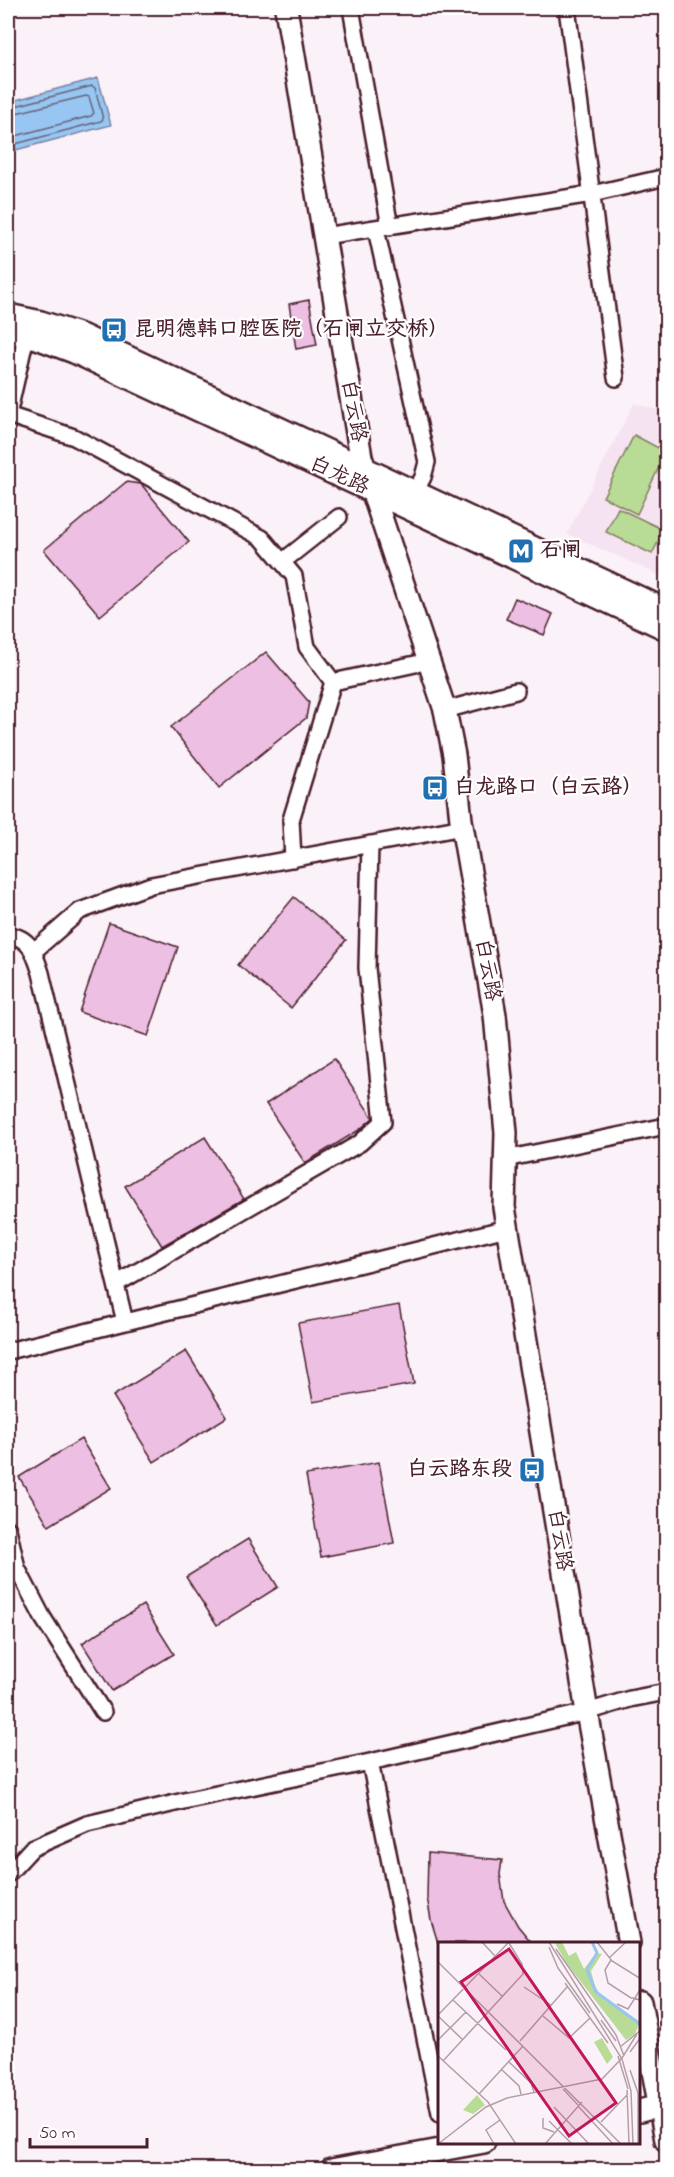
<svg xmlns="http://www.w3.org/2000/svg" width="674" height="2177" font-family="'Indie Flower','LXGW WenKai TC',sans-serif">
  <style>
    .built { fill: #f6e3f2 }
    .green { fill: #b8db95; stroke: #817d60; stroke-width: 1.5 }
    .water { fill: #96c6f1; stroke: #7883a2; stroke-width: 1.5 }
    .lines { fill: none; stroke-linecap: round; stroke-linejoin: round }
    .shore { stroke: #68627a; stroke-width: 1.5 }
    .building { fill: #ecbfe3; stroke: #4a1f2b; stroke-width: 1.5 }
    .street-casing { stroke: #4a1f2b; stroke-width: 20 }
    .secondary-casing { stroke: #4a1f2b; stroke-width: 26 }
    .street { stroke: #fff; stroke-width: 15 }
    .secondary { stroke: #fff; stroke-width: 21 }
    .labels { text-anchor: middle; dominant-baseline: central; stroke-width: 4.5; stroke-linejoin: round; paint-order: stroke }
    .poi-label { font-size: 21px; font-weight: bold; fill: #4a1f2b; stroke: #fff; text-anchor: start }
    .street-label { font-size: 21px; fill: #4a1f2b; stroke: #fff }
    .inset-river { fill: none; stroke: #96c6f1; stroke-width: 3 }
    .inset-road { fill: none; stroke: #b49ea7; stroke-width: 1.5 }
    .view { fill: #c2185b; fill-opacity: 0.15; stroke: #c2185b; stroke-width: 3 }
    .inset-edge { fill: none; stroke: #4a1f2b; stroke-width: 3 }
  </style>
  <rect width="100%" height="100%" fill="#fbf2f9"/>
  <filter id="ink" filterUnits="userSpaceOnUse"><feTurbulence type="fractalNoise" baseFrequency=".0167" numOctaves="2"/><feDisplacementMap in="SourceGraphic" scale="12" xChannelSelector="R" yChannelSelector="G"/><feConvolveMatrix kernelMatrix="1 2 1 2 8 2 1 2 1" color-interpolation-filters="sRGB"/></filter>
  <g filter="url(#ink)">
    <path class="built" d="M634,403L666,412V578L567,534Z"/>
    <path class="green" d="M634,435L666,452L637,514L603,497Z
      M618,508L664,530L652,554L606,532Z"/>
    <path class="water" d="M98,78L111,125L8,152V102Z"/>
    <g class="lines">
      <path class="shore" d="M8,108L92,86L95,88L103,119L101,121L8,146
        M8,115L86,96L89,97L94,113L91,116L8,138"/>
    </g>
    <path class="building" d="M309,300L317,345L296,349L289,304Z
      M126,482L141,484L189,542L100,616L44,550Z
      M515,598L553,614L544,635L506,619Z
      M266,652L309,702L306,718L219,788L171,727Z
      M294,897L346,940L291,1008L238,965Z
      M109,923L178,947L148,1036L79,1012Z
      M334,1059L373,1118L359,1130L305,1163L266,1104Z
      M205,1137L244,1199L162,1246L125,1186Z
      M399,1305L414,1384L313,1402L298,1323Z
      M186,1351L227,1417L154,1462L113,1396Z
      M81,1439L111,1488L49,1526L19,1477Z
      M379,1462L394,1543L321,1557L306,1475Z
      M248,1539L278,1587L217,1625L186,1577Z
      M143,1605L174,1654L112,1691L82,1643Z
      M428,1853L502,1860L500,1874L504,1901L518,1926L532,1943H438L431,1920L427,1897Z"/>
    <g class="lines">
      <defs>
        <path id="street" d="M351,8L390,227
          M567,8L616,378
          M376,229L427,462L423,477L415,493
          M324,236L592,194L666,177
          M8,415L74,437L262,538L294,576L307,647L333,682L291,820L293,859
          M8,415L26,336
          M282,562L339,517
          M333,682L429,661
          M445,710L516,691
          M8,935C30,937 35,954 41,973L125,1322
          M34,951L80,911L151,885L463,827
          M505,1159L666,1126
          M116,1284L360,1143L383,1122L367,968L370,844
          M8,1351L507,1228
          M8,1529L17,1568L43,1618L103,1712
          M370,1762L440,2113
          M8,1874L32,1848L87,1824L188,1800L370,1762L587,1712L630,1699L666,1692"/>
        <path id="secondary" d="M286,8L361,457L445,710L454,755L461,820L495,1015L506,1133L504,1207L587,1712L629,1943
          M8,315L41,322L81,335L666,610
          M8,332L37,338L74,352L666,629
          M640,2002L666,2140
          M640,2111L666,2104
          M331,2170L484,2142"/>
      </defs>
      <use href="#street" class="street-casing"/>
      <use href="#secondary" class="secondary-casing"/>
      <use href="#street" class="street"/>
      <use href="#secondary" class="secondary"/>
    </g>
  </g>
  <defs>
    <symbol id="bus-square" viewBox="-11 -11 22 22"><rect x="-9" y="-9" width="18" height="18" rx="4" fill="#1f6fb2" stroke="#fff"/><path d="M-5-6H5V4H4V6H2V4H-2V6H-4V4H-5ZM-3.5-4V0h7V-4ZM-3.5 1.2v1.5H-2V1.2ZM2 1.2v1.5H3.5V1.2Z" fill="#fff"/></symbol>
    <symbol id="metro-square" viewBox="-11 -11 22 22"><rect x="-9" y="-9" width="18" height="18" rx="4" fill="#1f6fb2" stroke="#fff"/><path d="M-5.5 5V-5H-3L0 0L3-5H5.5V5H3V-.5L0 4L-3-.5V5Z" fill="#fff"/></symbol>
  </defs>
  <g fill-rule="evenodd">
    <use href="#bus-square" x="99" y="315" width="30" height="30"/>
    <use href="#metro-square" x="506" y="536" width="30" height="30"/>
    <use href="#bus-square" x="420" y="773" width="30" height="30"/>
    <use href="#bus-square" x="517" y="1455" width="30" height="30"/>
  </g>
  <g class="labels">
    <g class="poi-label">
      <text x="134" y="330">昆明德韩口腔医院（石闸立交桥）</text>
      <text x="540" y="551">石闸</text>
      <text x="454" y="788">白龙路口（白云路）</text>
      <text x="512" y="1470" text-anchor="end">白云路东段</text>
    </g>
    <g class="street-label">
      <text transform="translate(353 411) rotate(80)">白云路</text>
      <text transform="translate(339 476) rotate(25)">白龙路</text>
      <text transform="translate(487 970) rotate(80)">白云路</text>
      <text transform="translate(559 1540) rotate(81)">白云路</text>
    </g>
  </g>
  <g transform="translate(438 1942)">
    <rect width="202" height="202" fill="#fbf2f9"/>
    <path d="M124,0L131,14L138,10L146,27L158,11L164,12L153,29L157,44L163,54L202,80L197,92L188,98L129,22L117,1ZM164,96L175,115L169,122L156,100ZM39,153L47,163L35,172L25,168Z" fill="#b8db95"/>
    <path class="inset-river" d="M154,0L159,11L149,28L158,50L202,82"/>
    <path class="inset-road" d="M44,0L57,14M111,0L184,117L193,149L195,202M159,0L174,19L203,37M111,5L120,26M118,7L178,93L186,114M171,16L188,0M173,18L167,28L170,41L193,56H197L203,46M0,20L183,202M120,26L152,71M40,31L65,55M127,41L170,101M86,45L113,63M15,58L68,108M179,62L190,67L197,56L203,59M0,73L70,1M0,74L25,98M105,74L131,96L152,76M163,78L178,99M0,98L28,70M82,99L129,45M182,105L203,88M192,110L203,95M0,114L50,160L78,202M180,114L190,147M5,119L85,32L84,22L71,1M71,120L93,141L96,150M63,127L81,144L83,152M192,128L200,151V202M125,147L140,163M189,148L191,202M41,152L85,104M140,164L175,202M116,165L151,202M105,176V186L116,190M111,179L134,202M163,180L190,152M0,202L48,165L69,156L164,137L184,116L199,92M56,202L48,188L62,178M107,202L144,160"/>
    <path class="view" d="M71,7L178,161L131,194L23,40Z"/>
    <rect width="202" height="202" class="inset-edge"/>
  </g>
  <rect width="674" height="2177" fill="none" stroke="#fff" stroke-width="30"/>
  <rect x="15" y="15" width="644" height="2147" fill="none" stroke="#4a1f2b" stroke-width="2" filter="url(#ink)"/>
  <path d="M30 2138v9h117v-9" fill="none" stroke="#4a1f2b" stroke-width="3"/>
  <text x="39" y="2138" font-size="18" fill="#4a1f2b" stroke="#ffffff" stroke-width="4.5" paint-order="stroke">50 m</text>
</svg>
